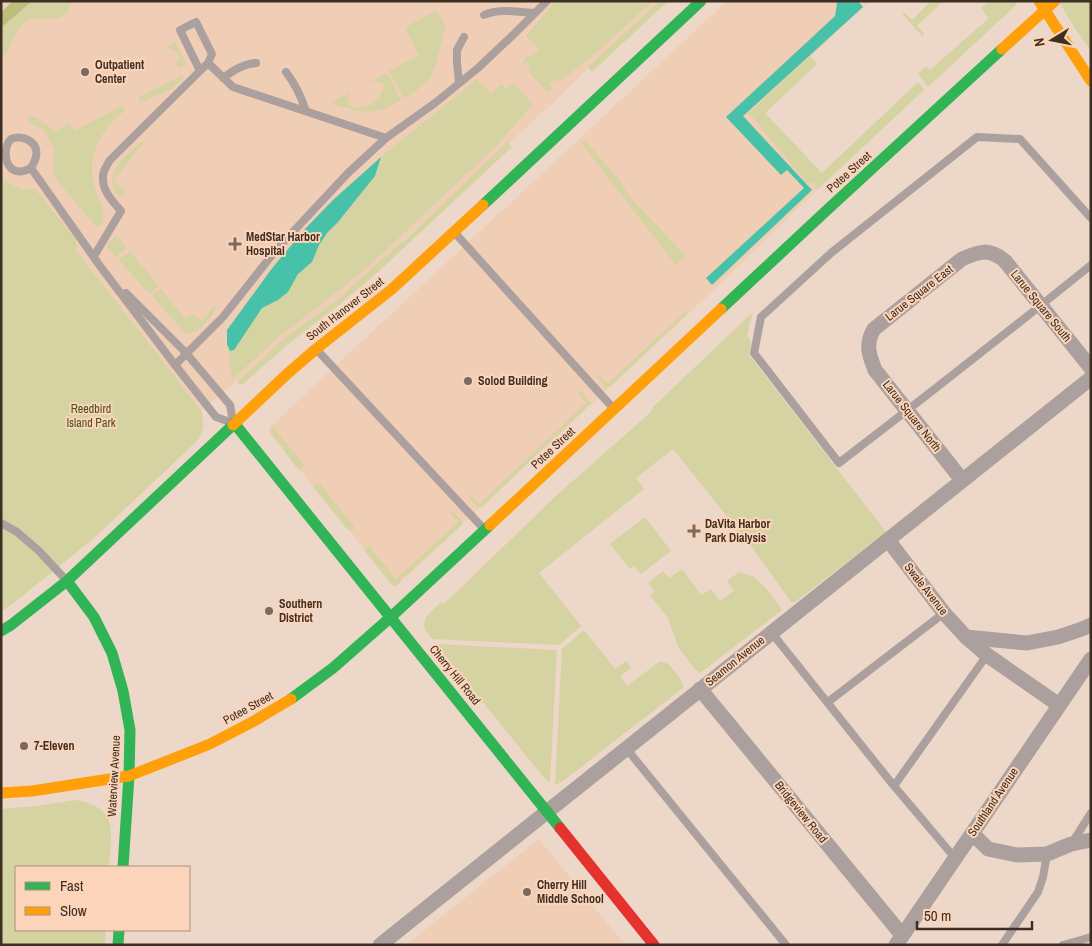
<svg xmlns="http://www.w3.org/2000/svg" width="1092" height="946" font-family="'Archivo Narrow',sans-serif">
  <style>
    .built { fill: #f0ceb5 }
    .green { fill: #d5d3a2 }
    .forest { fill: #bebd7d }
    .water { fill: #48c1a9 }
    .lines { fill: none; stroke-linecap: round; stroke-linejoin: round }
    .lane { stroke: #aba09e; stroke-width: 8 }
    .street { stroke: #aba09e; stroke-width: 15 }
    .fast { stroke: #30b455; stroke-width: 11 }
    .slow { stroke: #ff9f0a; stroke-width: 11 }
    .jam { stroke: #e5322d; stroke-width: 11 }
    .poi-dot { fill: #7b6a5d; stroke: #fbd4b9; stroke-width: 2 }
    .labels { text-anchor: middle; dominant-baseline: central; stroke-width: 4; stroke-linejoin: round; paint-order: stroke }
    .poi-label { font-size: 12px; font-weight: bold; fill: #3e2f24; stroke: #fbd4b9; text-anchor: start }
    .street-label { font-size: 12px; fill: #3e2f24; stroke: #fbd4b9 }
    .park-label { font-size: 12px; fill: #4a521c; stroke: #fbd4b9 }
  </style>
  <rect width="100%" height="100%" fill="#ecd7c8"/>
  <path class="built" d="M1,1H658L543,112L346,292L288,335L237,381L201,410L33,195L1,178Z
    M727,1H869L754,111L818,189L702,301L395,587L269,432L270,427Z
    M539,839L625,945H406Z"/>
  <path class="green" d="M32,1H71C70,5 69,10 67,12C57,26 37,13 25,22C17,27 10,44 7,53L2,55L1,57V28Z
    M556,1H653L589,59L559,82L556,79L549,84L552,88L547,92L527,70L530,66L527,62L522,64L527,55L530,57L539,49L526,36Z
    M659,1H668L592,72L588,67Z
    M931,1H943L917,26L924,34L923,36H922L903,15V13H905L912,20Z
    M990,1H1015L1016,5L928,87L918,74L926,66L930,70L989,18L981,8Z
    M1059,1H1091V51L1072,24Z
    M436,10L445,25V28C442,40 436,69 429,79C423,87 412,93 404,99L389,71L419,55L405,28Z
    M175,42L187,65L179,68L175,61L180,59L175,50L171,51L168,46Z
    M810,56L817,64L765,113L822,173L918,82L924,90L818,189L812,182L807,183L749,113Z
    M387,73L401,100C373,119 359,111 330,103L349,93L348,101L349,105C353,107 357,108 362,107C372,106 384,95 384,85L381,82L371,81Z
    M183,75L184,77C173,91 156,96 141,102L138,97Z
    M477,79L491,94L501,84L506,89L513,82L533,104L496,146L381,255L341,289L276,339L232,380L227,344L230,351L236,347L262,308L278,300L298,274L312,262L319,245L327,233L338,222L375,176L381,157Z
    M122,106L125,111C102,126 86,158 94,185C97,197 108,213 102,225L96,227L55,178L53,169L54,152L50,140L44,130L28,122L29,115C39,118 46,123 54,132L70,123L74,131Z
    M142,141L143,144L113,181L126,191L124,195L120,196C116,193 114,191 113,186C108,168 130,152 142,141Z
    M586,141L621,182L627,193L631,198L686,256L676,265L581,143Z
    M507,142L512,147L379,271L339,305L288,344L243,384L238,385V381L287,336L338,299L401,242L404,241Z
    M1,178L23,190L34,188L76,239V246L75,249L201,410C204,424 205,429 197,441L93,539L11,605L1,611Z
    M116,236L118,237L127,248L116,257L107,247V244Z
    M130,251L159,286L150,294L118,260Z
    M161,289L184,318L193,315L202,321L215,304L216,310C208,319 199,334 186,334L152,296Z
    M687,310L689,312L611,386L606,387L597,377V375H599L608,383Z
    M753,312L747,335L751,342L749,355L886,532L795,602H791L754,550L673,449L636,478L644,489L539,573L581,626L559,645L432,639C430,636 426,632 425,629C420,618 435,609 441,602L444,604L557,495L651,412L653,407Z
    M581,390L591,403L556,437H553L551,441L481,508L478,507L469,497V495H470L479,504L586,403L579,393Z
    M272,426L304,464L303,467L301,469L297,468L271,433V429Z
    M315,484H320L354,526L353,530H348L314,488Z
    M453,511L462,521V525L406,576L402,577L400,583L396,586L392,585L364,550L369,546L396,579L458,522L451,514V512Z
    M645,517L671,551L641,574L634,566L630,569L610,544Z
    M682,569L701,595L711,589L720,601L734,591L727,581L739,572L754,577L766,588L782,610L700,673L696,670L678,647L668,618L650,595L655,592L648,583L663,571L669,578Z
    M584,630L615,669L626,661L631,668L620,676L627,686L659,662C663,662 664,662 668,664C673,668 683,681 684,687L563,781L557,784H555L562,649Z
    M436,644L557,650L550,783L545,779Z
    M76,800C120,808 111,832 109,867H16V930H106L105,945H1V809L36,806Z"/>
  <path class="forest" d="M13,1H32L1,28V12Z"/>
  <path class="water" d="M835,1H858L863,7L743,116L812,190L712,285L706,278L804,188L787,170L781,175L726,117L835,16L837,4Z
    M381,157L375,176L338,222L327,233L319,245L312,262L298,274L288,292L278,300L262,308L234,350L230,351L227,344V330L273,267L305,229L333,200Z"/>
  <g class="lines">
    <path class="lane" d="M484,15C499,8 519,12 535,13
      M200,71L180,30L196,22L212,54L208,63
      M286,72C296,85 301,96 306,111
      M223,78C234,70 243,64 256,63
      M459,83L457,63V50L464,37
      M31,168C6,182 0,150 11,139C16,137 21,137 26,139C40,145 38,157 31,168L100,266L175,365L216,417L230,422
      M1091,218L1020,139L977,137L831,253L761,317L754,353L839,463C924,398 1008,332 1091,265
      M455,233L613,408
      M94,256L121,211C111,200 99,187 104,171C106,167 108,163 110,160L208,63L233,87L386,138
      M126,293L186,353L230,405L233,421
      M317,350L483,528
      M175,365L223,317L276,250L348,173L386,138L435,103L478,68L513,35L547,1
      M1,523L17,532L39,551L66,580
      M771,632L894,786L955,858
      M828,702L944,613
      M626,748L786,945
      M894,786L987,655
      M1072,843L1091,813
      M1002,945L1038,892L1043,877L1047,854
      M1063,945L1091,937"/>
    <path class="street" d="M962,480L875,370C869,355 865,344 874,329L962,259C980,251 989,248 1005,261L1091,368
      M888,540L944,613L966,637L987,655L1059,705
      M966,637L1027,643L1058,637L1082,629L1091,625
      M700,689L902,935
      M972,833L988,849L1017,855L1047,854L1071,844L1091,840
      M380,945L1091,378
      M896,945L1091,659"/>
    <path class="fast" d="M483,205L701,1
      M721,309L827,210L1002,49
      M234,423L560,828
      M67,581L94,617L112,653L123,691L130,730L129,776L123,867
      M1,631L11,625L67,581L233,425
      M291,699L333,668L391,617L490,525
      M118,945L119,930"/>
    <path class="slow" d="M1039,1L1091,81
      M1002,49L1055,1
      M233,425L287,374L316,349L392,289L483,205
      M490,525L721,309
      M1,793L32,791L129,776L210,744L254,721L291,699"/>
    <path class="jam" d="M560,828L654,945"/>
  </g>
  <g class="poi-dot">
    <circle cx="85" cy="72" r="5"/>
    <path d="M232.5 236.5h5v5h5v5h-5v5h-5v-5h-5v-5h5z"/>
    <circle cx="468" cy="381" r="5"/>
    <path d="M691.5 523.5h5v5h5v5h-5v5h-5v-5h-5v-5h5z"/>
    <circle cx="269" cy="611" r="5"/>
    <circle cx="24" cy="746" r="5"/>
    <circle cx="527" cy="892" r="5"/>
  </g>
  <g class="labels">
    <g class="poi-label">
      <text x="95" y="65">Outpatient<tspan x="95" dy="14">Center</tspan></text>
      <text x="246" y="237">MedStar Harbor<tspan x="246" dy="14">Hospital</tspan></text>
      <text x="478" y="381">Solod Building</text>
      <text x="705" y="524">DaVita Harbor<tspan x="705" dy="14">Park Dialysis</tspan></text>
      <text x="279" y="604">Southern<tspan x="279" dy="14">District</tspan></text>
      <text x="34" y="746">7-Eleven</text>
      <text x="537" y="885">Cherry Hill<tspan x="537" dy="14">Middle School</tspan></text>
    </g>
    <g class="street-label">
      <text transform="translate(849 172) rotate(-42)">Potee Street</text>
      <text transform="translate(919 293) rotate(-38)">Larue Square East</text>
      <text transform="translate(1041 306) rotate(51)">Larue Square South</text>
      <text transform="translate(345 309) rotate(-38)">South Hanover Street</text>
      <text transform="translate(912 416) rotate(52)">Larue Square North</text>
      <text transform="translate(553 448) rotate(-43)">Potee Street</text>
      <text transform="translate(926 589) rotate(52)">Swale Avenue</text>
      <text transform="translate(735 661) rotate(-39)">Seamon Avenue</text>
      <text transform="translate(455 675) rotate(51)">Cherry Hill Road</text>
      <text transform="translate(248 708) rotate(-29)">Potee Street</text>
      <text transform="translate(114 776) rotate(-87)">Waterview Avenue</text>
      <text transform="translate(993 802) rotate(-56)">Southland Avenue</text>
      <text transform="translate(801 812) rotate(51)">Bridgeview Road</text>
    </g>
    <g class="park-label">
      <text x="91" y="409">Reedbird<tspan x="91" dy="14">Island Park</tspan></text>
    </g>
  </g>
  <rect width="1092" height="946" fill="none" stroke="#3e2f24" stroke-width="5"/>
  <rect x="15" y="866" width="175" height="65" fill="#fbd4b9" stroke="#af927d"/>
  <rect x="25" y="882" width="25" height="8" fill="#30b455" stroke="#af927d"/>
  <text x="60" y="891" font-size="15" fill="#3e2f24">Fast</text>
  <rect x="25" y="907" width="25" height="8" fill="#ff9f0a" stroke="#af927d"/>
  <text x="60" y="916" font-size="15" fill="#3e2f24">Slow</text>
  <g transform="translate(1052 40) rotate(260)" stroke="#fbd4b9" stroke-width="4" paint-order="stroke">
  <path d="M0-4L9 19L0 12L-9 19Z" fill="#3e2f24"/>
  <text y="-8" font-size="14" font-weight="bold" text-anchor="middle" fill="#3e2f24">N</text>
  </g>
  <path d="M917 921v8h115v-8" fill="none" stroke="#3e2f24" stroke-width="2.5"/>
  <text x="924" y="921" font-size="15" fill="#3e2f24" stroke="#fbd4b9" stroke-width="4" paint-order="stroke">50 m</text>
</svg>
